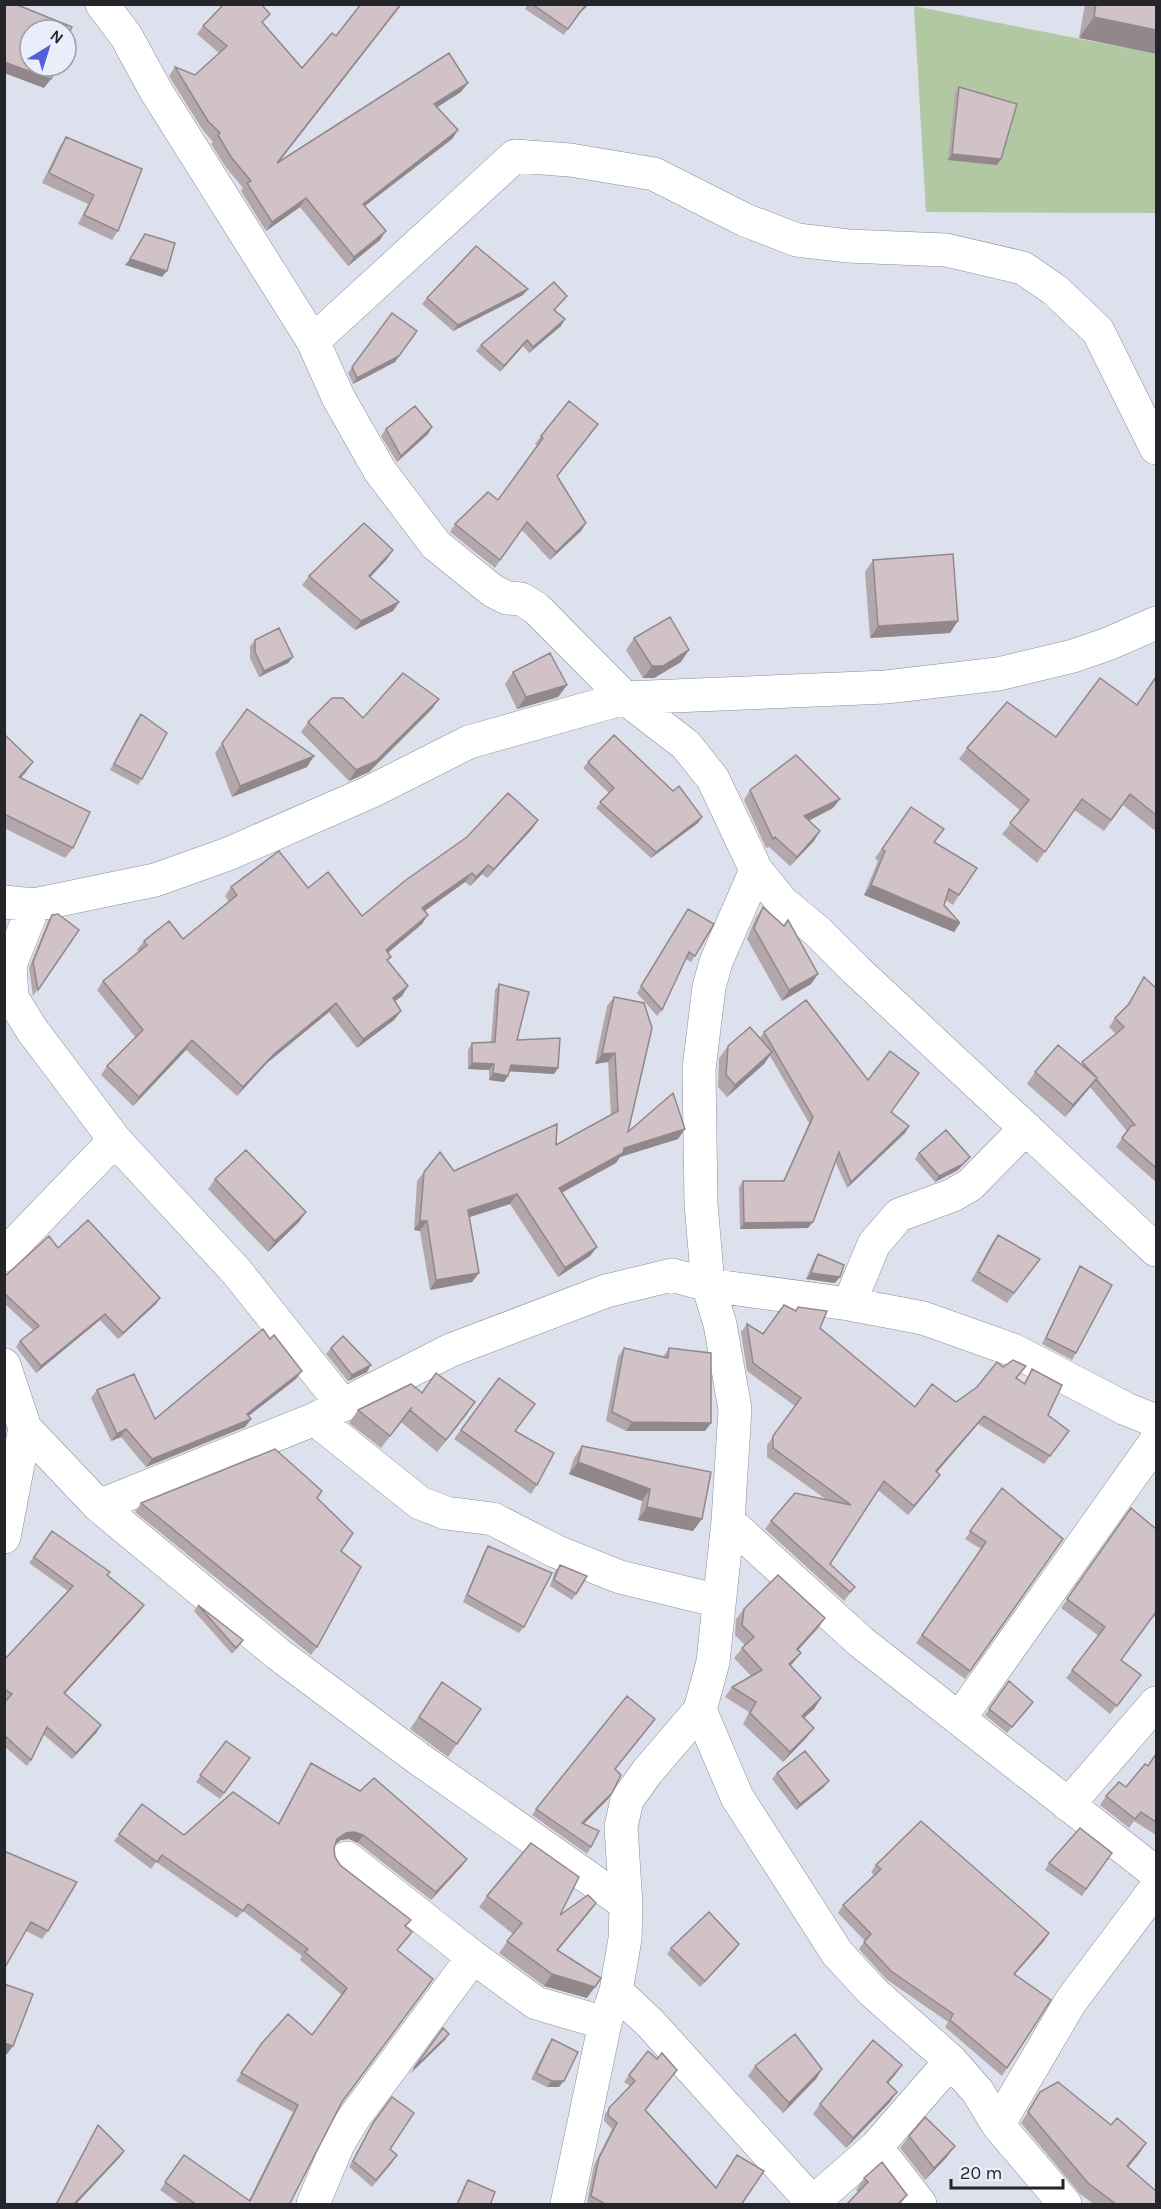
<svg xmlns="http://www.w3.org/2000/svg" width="1161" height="2209" font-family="Karla,sans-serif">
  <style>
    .green { fill: #b2c8a2 }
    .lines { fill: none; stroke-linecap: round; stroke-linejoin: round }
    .street-casing { stroke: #8b8e99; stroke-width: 34 }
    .street { stroke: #fff; stroke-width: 33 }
    .wall { fill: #b3a7ab }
    .shaded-wall { fill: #92888b }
    .building { fill: #d0c2c7; stroke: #92888b; stroke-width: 1.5 }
  </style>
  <rect width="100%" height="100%" fill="#dde1ed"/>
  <path class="green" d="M914,6L1156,54V213L926,212Z"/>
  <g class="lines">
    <defs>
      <path id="street" d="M102,4L126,36L156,91L313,341L338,397L380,471L436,545L493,591L507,598L521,599L536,608L625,698L686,745L713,779L756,870L782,902L817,931L856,970L1156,1250
        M313,341L515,156L570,160L654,174L745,220L797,240L848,246L946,250L1023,268L1055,290L1098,331L1156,448
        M4,902L34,905L155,880L228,854L370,792L469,742L625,698L886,687L998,674L1073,656L1108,644L1156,623
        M34,905L10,965L12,998L32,1030L115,1140L236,1271L343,1405
        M4,1255L115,1140
        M849,1304L874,1244L899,1215L953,1195L970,1185L1026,1128
        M4,1365L25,1428L99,1506L278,1654L419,1759L626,1904
        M315,1419L420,1503L446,1513L493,1519L555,1551L620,1577L719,1601
        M99,1506L315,1419L451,1350L606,1291L672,1275L708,1285L849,1304L923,1318L1013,1350L1126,1409L1156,1421
        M728,1521L861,1642L1156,1873
        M4,1537L25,1428
        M700,1710L737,1797L837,1953L873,1992L951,2061L978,2092L998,2125L1065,2204
        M959,1719L1156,1441
        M1068,1805L1156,1703
        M347,1858L473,1957L536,2003L605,2023
        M616,1991L650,2023L813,2203
        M998,2125L1071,2001L1156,1888
        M876,2147L920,2204
        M313,2204L338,2144L353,2119L473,1957
        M567,2204L605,2023L616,1991L625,1939L626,1904L621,1827L627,1800L647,1772L700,1710L713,1662L728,1521L735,1409L720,1324L708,1285L701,1204L699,1069L709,987L716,962L756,870
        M811,2204L876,2147L951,2061"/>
    </defs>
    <use href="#street" class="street-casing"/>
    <use href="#street" class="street"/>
  </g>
  <path class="wall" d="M361,4H402L279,162L461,92L437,107L458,130L452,139L365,206L380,240L348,266L300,207L266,231L241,191L243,188L225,166L211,144L213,142L202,129L169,76L175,67L195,75L219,53L197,34L203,26L263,24L302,68L336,36Z
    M528,4H589L576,17L564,35L525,9Z
    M1085,4H1156L1079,38Z
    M959,87L997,165L948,160L955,93Z
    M66,137L118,231L112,240L78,224L88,204L42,183L60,146Z
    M523,295L453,331L422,304L427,298Z
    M562,302L554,311L561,326L529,353L523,346L500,372L476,351L481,345Z
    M392,313L395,362L353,384L348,373Z
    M598,424L557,477L586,523L581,531L550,560L521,529L495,568L450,532L455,524L498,500L537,445L535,444L541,436Z
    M432,427L428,434L397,462L381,436L386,429Z
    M393,550L387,559L370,577L399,602L393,611L355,630L302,585L309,576Z
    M873,560L950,633L870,638L865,572Z
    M634,638L681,662L654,678H643L626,650Z
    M255,640L293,657L288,663L259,677L250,658V646Z
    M513,672L567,685L558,697L517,709L505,684Z
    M1156,677V827L1154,830L1123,805L1104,831L1074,810L1037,863L1002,834L1021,811L959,759L967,748L1056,737L1137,705Z
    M439,699L432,709L369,772L349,781L301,732L308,722L363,718Z
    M247,709L314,756L307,767L232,797L215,753Z
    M141,714L142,779L138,785L110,770L136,720Z
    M4,734L26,772L21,778L73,848L65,858L4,828Z
    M588,762L673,791L702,817L698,823L651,858L596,808L609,793L583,768Z
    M750,790L840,799L833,808L809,821L814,841L790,866L769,847L766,848L744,800Z
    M911,807L934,842L959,895L953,905L945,900L944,905L960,923L954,932L864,895L878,861L875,858Z
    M538,820L532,829L487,878L482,874L470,886L465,882L425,911L422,924L388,953V961L408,986L402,996L395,1001L401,1011L394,1020L357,1048L329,1012L267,1063L237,1096L186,1050L133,1106L101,1075L107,1066L136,1038L97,990L103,981L139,952L137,950L144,941L183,939L229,902L225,896L231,887L308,888L362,916Z
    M763,907L783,926L788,920L818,974L811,984L782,1001L747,939L756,917Z
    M688,909L695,956L691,962L686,959L662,1010L657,1016L637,993Z
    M52,915L79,930L33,996L29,968L48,921Z
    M1144,977L1156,988V1182L1116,1147L1127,1131L1090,1087L1065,1117L1027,1084L1035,1072L1081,1064L1116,1034L1109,1027L1115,1018L1126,1007Z
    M499,984L517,1040L558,1068L554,1074L509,1071L508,1076L504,1082L489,1080V1070L468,1069V1050L472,1043L491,1042L495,990Z
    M614,997L628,1132L685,1129L678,1139L620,1157L616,1163L561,1193L597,1247L590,1256L558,1277L510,1204L469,1217L479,1273L472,1282L430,1290L420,1231L414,1230L417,1181L424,1172L454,1171L556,1145L611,1115L608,1062L595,1064L607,1006Z
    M764,1032L891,1112L909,1126L905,1133L847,1188L835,1161L808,1228L740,1229L739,1187L743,1181H783L809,1123L770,1056L764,1064L727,1097L718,1087L719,1058L728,1046L760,1038Z
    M919,1153L970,1157L958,1170L935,1182L915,1159Z
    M215,1179L299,1222L268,1252L208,1189Z
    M998,1235L1040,1259L1007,1303L971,1281L991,1245Z
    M58,1248L156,1304L118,1339L100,1320L36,1373L16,1347L20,1341L33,1330L4,1303V1277Z
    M818,1254L835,1283L806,1279L814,1260Z
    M1080,1266L1076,1353L1072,1360L1042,1344L1076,1273Z
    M798,1307L820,1328L915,1407L956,1402L1017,1378L1024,1383L1032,1369L1048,1415L1069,1431L1044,1464L978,1424L937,1472L934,1483L908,1515L878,1490L830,1564L855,1587L844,1601L765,1529L771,1521L827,1500L767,1457V1445L795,1406L747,1371L741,1332L747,1324L763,1334L795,1311Z
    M331,1348L367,1372L348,1381L326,1354Z
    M624,1348L663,1357L669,1348L711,1423L705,1431H626L606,1421L618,1357Z
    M499,1378L515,1431L537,1485L531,1494L454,1439Z
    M296,1379L248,1416L251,1419L245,1427L146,1467L121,1437L111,1441L91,1398L97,1390L155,1419Z
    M422,1393L467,1414L437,1452L401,1422L403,1420L381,1448L349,1423L358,1410Z
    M582,1446L711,1472L693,1531L638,1520L642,1501L569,1474L574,1458Z
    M1002,1488L1063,1539L965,1679L916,1643L981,1549L965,1539Z
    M322,1491L317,1499L341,1551L317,1647L311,1655L135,1512L141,1503Z
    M1131,1508L1156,1529V1618L1154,1616L1121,1660L1141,1675L1110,1714L1066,1678L1099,1636L1061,1608Z
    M52,1531L144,1605L140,1611L65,1693L97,1732L72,1759L43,1734L31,1760L27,1766L4,1746V1703L7,1700L4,1698V1660L68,1591L29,1563Z
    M488,1546L524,1627L519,1633L463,1602L484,1552Z
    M560,1565L576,1594L572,1600L550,1586L555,1571Z
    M198,1605L239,1646L232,1654L194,1611Z
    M744,1609L818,1628L798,1650L801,1653L790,1666L821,1698L814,1709L803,1718L814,1728L806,1738L783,1762L743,1724L749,1712L725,1697L732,1687L751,1676L734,1658L745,1645L735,1635L736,1619Z
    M1009,1681L1033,1702L1007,1733L985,1715Z
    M442,1682L481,1709L448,1757L410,1729Z
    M650,1725L615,1769L612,1793L608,1799L583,1824L591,1847L587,1854L532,1815L536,1809Z
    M226,1741L250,1758L220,1799L196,1782Z
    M1156,1754V1835L1134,1821L1129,1828L1100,1805L1106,1796L1126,1787L1148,1766Z
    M311,1763L462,1866L431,1900L358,1843L349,1839L341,1840L335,1844L334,1848L335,1857L340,1865L406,1927V1940L397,1950L342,2103L289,2205H181L160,2190L184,2155L249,2200L293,2112L236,2081L262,2043L312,2035L342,1995L300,1960L302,1956L243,1911L237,1918L156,1862L151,1869L114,1841L142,1804L184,1835L278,1823L306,1771Z
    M777,1773L824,1787L796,1810L772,1779Z
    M4,1851L48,1931L42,1939L26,1931Z
    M1112,1853L1082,1896L1045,1870L1049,1863Z
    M876,1865L1044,1941L1014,1975L1007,2068L1002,2076L945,2027L948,2022L886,1979L859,1949L865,1941L838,1913L843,1905L874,1875L871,1872Z
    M487,1896L560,1915L596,1903L588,1914L558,1950L587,1998L544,1986L499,1953L513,1934L479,1907Z
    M671,1948L735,1950L700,1987L667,1954Z
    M552,2039L559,2087H547L531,2079L548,2045Z
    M657,2059L677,2070L646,2110L716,2187L741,2205H591L587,2202L594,2165L612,2129L604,2121L605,2114L609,2108L630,2086L624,2082L629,2075Z
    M755,2066L822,2069L816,2079L783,2113L748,2076Z
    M895,2075L888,2083L890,2102L846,2148L813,2114L820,2104Z
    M1040,2092L1111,2125L1146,2143L1128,2167L1156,2205H1095L1080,2194L1021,2123Z
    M392,2097L390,2149L393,2162L372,2187L349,2167L369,2129Z
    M98,2125L120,2157L75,2205H55L94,2132Z
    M909,2136L955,2146L946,2158L925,2180L900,2148Z
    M864,2178L907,2195L900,2205H846L858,2192L856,2190Z
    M468,2180L490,2205H456L464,2186Z"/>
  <path class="shaded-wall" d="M401,4H402L271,172L277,163Z
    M587,4H589L575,18L580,12Z
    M1094,17L1156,30V54L1079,38Z
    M4,62L51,79L44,88L4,73Z
    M468,83L461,92L428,113L434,104Z
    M458,130L452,139L357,212L363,204Z
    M952,154L1001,159L997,165L948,160Z
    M306,198L300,207L266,231L272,222Z
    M386,231L380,240L348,266L354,257Z
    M130,259L167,271L162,277L125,265Z
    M528,289L523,295L453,331L458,325Z
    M565,319L561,326L529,353L533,347Z
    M417,331L395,362L353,384L357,378Z
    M527,340L523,346L500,372L504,366Z
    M432,427L428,434L397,462L401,456Z
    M586,523L581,531L550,560L556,552Z
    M393,550L387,559L363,585L369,576Z
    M399,602L393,611L355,630L361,621Z
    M958,621L950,633L870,638L878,626Z
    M689,650L681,662L654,678H643L652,666Z
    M293,657L288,663L259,677L264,671Z
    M567,685L558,697L517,709L526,697Z
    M439,699L432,709L369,772L349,781L356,770Z
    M314,756L307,767L232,797L240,786Z
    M33,762L26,772L12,787L19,777Z
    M840,799L833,808L798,826L804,816Z
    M702,817L698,823L651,858L656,852Z
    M538,820L532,829L487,878L494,869Z
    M820,831L814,841L790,866L797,857Z
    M488,865L482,874L470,886L476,877Z
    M472,873L465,882L416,917L422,908Z
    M871,885L960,923L954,932L864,895Z
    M428,915L422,924L380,959L386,950Z
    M818,974L811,984L782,1001L789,990Z
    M408,986L402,996L387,1007L393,998Z
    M336,1003L329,1012L267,1063L237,1096L243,1087L274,1054Z
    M401,1011L394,1020L357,1048L363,1039Z
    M192,1040L186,1050L133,1106L139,1097Z
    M772,1052L764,1064L727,1097L735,1085Z
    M615,1053L608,1062L595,1064L602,1054Z
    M472,1063L494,1064L489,1070L468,1069Z
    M511,1065L558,1068L554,1074L506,1071Z
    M493,1073L508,1076L504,1082L489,1080Z
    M1097,1078L1088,1090L1065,1117L1073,1105Z
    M909,1126L905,1133L847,1188L851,1182Z
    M685,1129L678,1139L620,1157L616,1163L552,1198L559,1188L624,1148Z
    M970,1157L958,1170L935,1182L939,1176Z
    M517,1194L510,1204L461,1220L468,1210Z
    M306,1212L299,1222L268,1252L275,1241Z
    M420,1221H427L420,1231L414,1230Z
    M813,1222L808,1228L740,1229L744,1223Z
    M597,1247L590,1256L558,1277L565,1268Z
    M479,1273L472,1282L430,1290L436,1280Z
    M811,1273L840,1277L835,1283L806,1279Z
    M160,1298L156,1304L118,1339L123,1333Z
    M105,1314L100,1320L36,1373L41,1366Z
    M371,1365L367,1372L348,1381L352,1375Z
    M302,1371L296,1379L241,1422L247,1414Z
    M475,1402L467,1414L437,1452L446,1440Z
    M984,1416L978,1424L930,1480L936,1471Z
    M251,1419L245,1427L146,1467L152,1459Z
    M632,1422L711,1423L705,1431H626Z
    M126,1429L121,1437L111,1441L117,1434Z
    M578,1462L650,1489L642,1501L569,1474Z
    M940,1475L934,1483L908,1515L914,1506Z
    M647,1507L702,1519L693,1531L638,1520Z
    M144,1605L140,1611L60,1699L64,1693Z
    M825,1618L818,1628L790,1659L797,1649Z
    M801,1653L793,1663L781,1674L789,1664Z
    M821,1698L814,1709L794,1727L802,1716Z
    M101,1725L97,1732L72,1759L76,1753Z
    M814,1728L806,1738L783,1762L790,1752Z
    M829,1781L824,1787L796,1810L800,1804Z
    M612,1793L608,1799L578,1830L582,1823Z
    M354,1832L363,1835L358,1843L349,1839L341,1840L332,1847L337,1839L346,1833Z
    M467,1859L462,1866L431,1900L436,1892Z
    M596,1903L588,1914L549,1961L557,1950Z
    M1049,1933L1044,1941L1008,1982L1014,1974Z
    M739,1944L735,1950L700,1987L705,1981Z
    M552,1974L595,1987L587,1998L544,1986Z
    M449,2034L445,2040L410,2074L414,2068Z
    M4,2043L13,2046L7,2054H4Z
    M902,2065L895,2075L880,2092L887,2082Z
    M822,2069L816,2079L783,2113L789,2103Z
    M552,2081H564L559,2087H547Z
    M897,2092L890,2102L846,2148L853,2138Z
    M1146,2143L1139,2154L1120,2177L1127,2166Z
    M955,2146L946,2158L925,2180L934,2168Z
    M124,2151L120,2157L75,2205H73Z"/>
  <path class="building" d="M4,4H15L72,27L66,41V30H30V66H56L51,79L4,62Z
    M224,4H261L270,14L262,22L302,68L332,33L336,36L361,4H401L277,163L449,53L468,83L434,104L458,130L363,204L386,231L354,257L306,198L272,222L247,183L251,181L231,157L218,135L220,133L208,121L175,67L195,75L227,46L203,26Z
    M532,4H587L580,12L568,29Z
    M1096,4H1156V30L1094,17Z
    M959,87L1017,104L1001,159L952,154Z
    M66,137L142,169L118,231L84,215L94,195L49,173Z
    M145,234L175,243L167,271L130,259Z
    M476,246L528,289L458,325L427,298Z
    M554,282L567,296L554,310L565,319L533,347L527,340L504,366L481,345Z
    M392,313L417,331L399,356L357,378L352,367Z
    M569,401L598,424L557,476L586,523L556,552L527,522L500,560L455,524L488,492L498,500L543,438L541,436Z
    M415,406L432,427L401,456L386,429Z
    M364,523L393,550L369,576L399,602L361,621L309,576Z
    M953,554L958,621L878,626L873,560Z
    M670,617L689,650L663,666H652L634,638Z
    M279,628L293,657L264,671L255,652V640Z
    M550,653L567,685L526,697L513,672Z
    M403,673L439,699L376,761L356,770L308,722L332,698H343L363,718Z
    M1156,677V815L1130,794L1111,820L1082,799L1045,852L1010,823L1029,800L967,748L1007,702L1056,737L1100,678L1137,705Z
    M247,709L314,756L240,786L222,743Z
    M141,714L167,733L142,779L114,764Z
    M4,734L33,762L19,777L90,812L73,848L4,814Z
    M614,735L673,791L679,786L702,817L656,852L600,802L614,788L588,762Z
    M796,755L840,799L804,816L820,831L797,857L775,837L773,839L750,790Z
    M508,793L538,820L494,869L488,865L476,877L472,873L422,908L428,915L386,950L391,957L387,960L408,986L393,998L401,1011L363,1039L336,1003L274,1054L243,1087L192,1040L139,1097L107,1066L143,1030L103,981L147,945L144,941L169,921L183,939L237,895L231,887L279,851L308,888L328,872L362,916L406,880L467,837Z
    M911,807L944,829L934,842L977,868L959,895L949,889L944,905L960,923L871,885L885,851L882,849Z
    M763,907L784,926L788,920L818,974L789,990L754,928Z
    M688,909L714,924L695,956L689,952L662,1010L641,986Z
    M58,914L79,930L38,990L33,962L52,915Z
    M1144,977L1156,988V1168L1122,1138L1131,1126L1135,1125L1096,1079L1097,1078L1082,1062L1124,1027L1115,1018L1129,1004Z
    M499,984L529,992L517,1040L560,1038L558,1068L511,1065L508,1076L493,1073L494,1064L472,1063V1043L495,1042Z
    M614,997L644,1003L652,1028L628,1132L673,1093L685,1129L624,1148L623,1153L559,1188L597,1247L565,1268L517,1194L468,1210L479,1273L436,1280L427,1221H420L424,1172L440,1152L454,1171L557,1124L556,1145L618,1111L615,1053L602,1054Z
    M806,1000L868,1080L890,1051L919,1073L891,1112L909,1126L851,1182L839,1152L813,1222L744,1223L743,1181H784L813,1117L764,1032Z
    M750,1027L772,1052L735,1085L726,1075L728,1046Z
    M1058,1045L1097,1078L1073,1105L1035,1072Z
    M946,1130L970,1157L963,1164L939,1176L919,1153Z
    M246,1150L306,1212L275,1241L215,1179Z
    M88,1220L160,1298L123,1333L105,1314L41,1366L20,1341L39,1326L4,1293V1277L49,1236L58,1248Z
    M998,1235L1040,1259L1014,1293L978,1272Z
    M818,1254L844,1265L840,1277L811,1273Z
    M1080,1266L1112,1285L1076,1353L1046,1338Z
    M784,1305L796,1311L798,1307L827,1311L820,1328L915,1407L932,1384L956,1402L977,1387L997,1362L1003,1367L1013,1360L1026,1366L1016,1378L1025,1384L1032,1369L1062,1385L1048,1415L1069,1431L1050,1456L984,1416L936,1471L940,1475L914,1506L884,1481L830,1564L855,1587L850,1592L771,1521L795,1493L851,1505L773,1448V1436L801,1398L753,1363L747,1324L763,1334Z
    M263,1329L270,1339L274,1335L302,1371L247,1414L251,1419L152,1459L126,1429L117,1434L97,1390L134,1374L155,1419Z
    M343,1336L371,1365L352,1375L331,1348Z
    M624,1348L668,1358L669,1348L711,1353V1423L632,1422L612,1412Z
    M436,1373L475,1402L446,1440L410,1410L412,1407L390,1436L358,1410L411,1384L422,1393Z
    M499,1378L535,1404L515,1431L554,1453L537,1485L461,1430Z
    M582,1446L711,1472L702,1519L647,1507L650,1489L578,1462Z
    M275,1449L322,1491L317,1498L353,1533L341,1551L361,1567L317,1647L141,1503Z
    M1002,1488L1063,1539L970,1671L922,1635L986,1542L970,1531Z
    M1131,1508L1156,1529V1612L1121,1660L1141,1675L1117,1706L1072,1670L1105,1627L1067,1599Z
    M52,1531L110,1572L107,1575L144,1605L64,1693L101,1725L76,1753L47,1727L31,1760L4,1735V1703L12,1694L4,1689V1660L73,1586L34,1557Z
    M488,1546L552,1573L524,1627L467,1595Z
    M560,1565L587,1576L576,1594L554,1580Z
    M778,1575L825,1618L797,1649L801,1653L789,1664L821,1698L802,1716L814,1728L790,1752L750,1713L756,1702L732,1687L762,1670L742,1648L754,1637L742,1625L744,1609Z
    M198,1605L243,1640L236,1648Z
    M1009,1681L1033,1702L1012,1727L989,1709Z
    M442,1682L481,1709L457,1744L419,1717Z
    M627,1696L655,1719L615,1769L621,1775L612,1793L582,1823L599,1831L591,1847L536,1809Z
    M226,1741L250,1758L224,1793L200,1775Z
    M805,1751L829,1781L800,1804L777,1773Z
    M1156,1754V1822L1141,1812L1135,1819L1106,1796L1119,1782L1126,1787L1145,1764L1148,1766Z
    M311,1763L360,1791L374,1778L467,1859L436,1892L363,1835L354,1832L346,1833L337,1839L334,1848L335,1857L340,1865L411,1920L405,1926L412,1932L397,1950L433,1979L342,2102L289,2205H197L165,2182L184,2155L250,2201L298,2105L241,2073L262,2043L288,2014L312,2035L347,1988L305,1952L308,1949L248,1904L243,1911L162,1855L157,1862L119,1834L142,1804L184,1835L233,1792L279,1824Z
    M921,1821L1049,1933L1014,1974L1051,2000L1007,2068L950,2020L953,2014L891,1971L864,1942L871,1934L843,1905L881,1869L876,1865Z
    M1080,1828L1112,1853L1086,1889L1049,1863Z
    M531,1843L579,1877L560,1915L588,1895L596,1903L557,1950L601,1978L595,1987L552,1974L507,1941L522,1923L487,1896Z
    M4,1851L77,1882L48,1931L31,1922L4,1969Z
    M709,1912L739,1944L705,1981L671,1948Z
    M4,1984L33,1994L13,2046L4,2043Z
    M443,2028L449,2034L414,2068Z
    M795,2034L822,2069L789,2103L755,2066Z
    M552,2039L578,2052L564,2081H552L536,2073Z
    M873,2040L902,2065L887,2082L897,2092L853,2138L820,2104Z
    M648,2051L657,2059L662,2053L677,2070L645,2110L716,2188L737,2155L764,2171L741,2205H607L591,2196L599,2158L617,2123L608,2115L609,2108L635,2081L629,2075Z
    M1058,2082L1111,2125L1117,2118L1146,2143L1127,2166L1156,2191V2205H1117L1088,2183L1028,2112L1040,2092Z
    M392,2097L414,2113L390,2149L397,2155L376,2180L353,2161L373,2123Z
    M925,2117L955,2146L934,2168L909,2136Z
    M98,2125L124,2151L73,2205H56Z
    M882,2162L907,2195L897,2205H846L868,2182L864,2178Z
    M468,2180L495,2192L490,2205H457Z"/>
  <rect width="1161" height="2209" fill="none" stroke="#24252a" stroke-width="12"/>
  <g transform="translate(48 48) rotate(38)"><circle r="28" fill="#eaeefa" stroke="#9b9ea7" stroke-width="1.5"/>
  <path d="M0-4.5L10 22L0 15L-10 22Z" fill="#5261d7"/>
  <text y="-9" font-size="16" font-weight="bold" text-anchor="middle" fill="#24252a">N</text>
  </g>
  <path d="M951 2179v9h112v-9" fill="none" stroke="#24252a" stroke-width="3"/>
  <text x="960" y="2179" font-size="18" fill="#24252a" stroke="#eaeefa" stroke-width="4.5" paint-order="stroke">20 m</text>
</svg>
